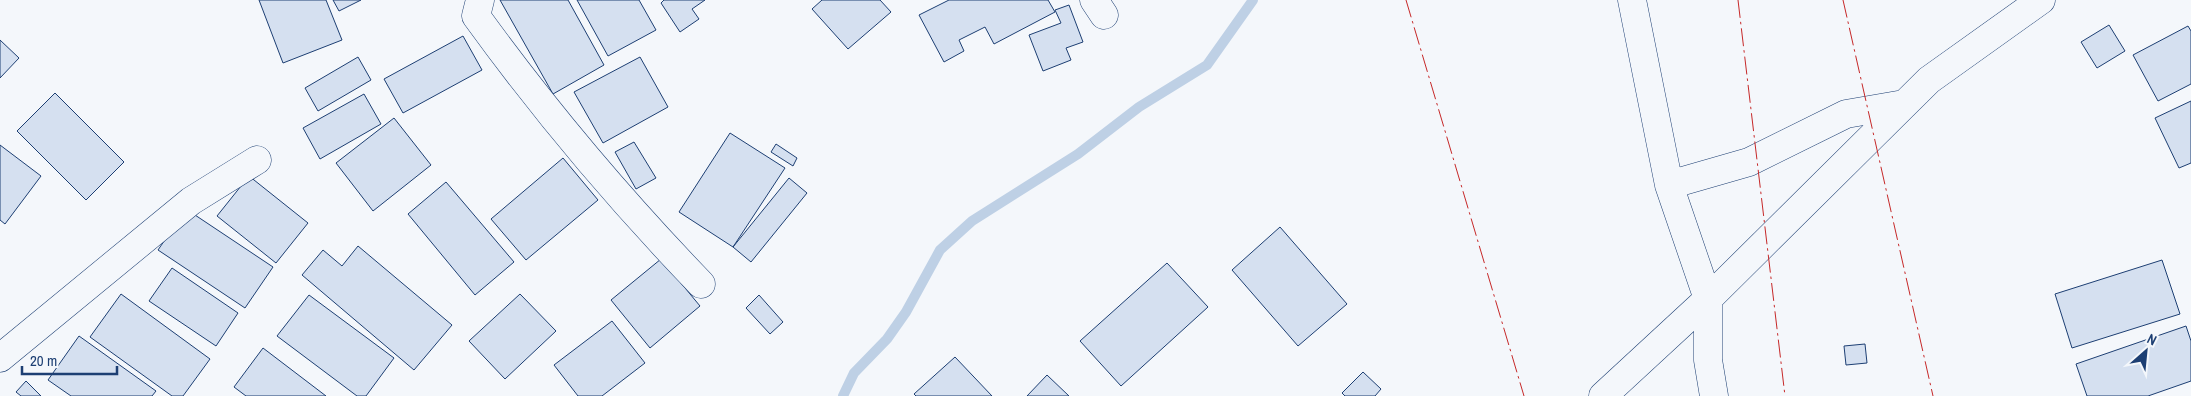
<svg xmlns="http://www.w3.org/2000/svg" width="2191" height="396" font-family="'Archivo Narrow',sans-serif">
  <style>
    .lines { fill: none; stroke-linecap: round; stroke-linejoin: round }
    .stream { stroke: #bed0e5; stroke-width: 10 }
    .building { fill: #d5e0f0; stroke: #1d3f73 }
    .street-casing { stroke: #1d3f73; stroke-width: 29 }
    .street { stroke: #f4f7fb; stroke-width: 28 }
    .power { stroke: #c62828; stroke-width: 1; stroke-dasharray: 18 4 2.5 4; stroke-linecap: butt }
  </style>
  <rect width="100%" height="100%" fill="#f4f7fb"/>
  <g class="lines">
    <path class="stream" d="M843,396L854,373L887,339L906,312L940,250L972,221L1078,154L1139,107L1207,65L1253,0"/>
  </g>
  <path class="building" d="M259,0H326L342,40L283,63Z
    M333,0H361L339,11Z
    M500,0H568L604,65L553,94Z
    M577,0H639L656,30L608,56Z
    M664,0H705L692,9L699,19L680,32L661,3Z
    M822,0H880L891,12L848,49L812,9Z
    M949,0H1048L1055,12L994,44L985,27L959,40L964,51L944,62L919,15Z
    M1069,5L1083,42L1066,48L1071,60L1043,71L1029,35L1061,23L1055,10Z
    M2109,25L2125,51L2097,68L2081,42Z
    M2188,26L2191,31V84L2158,101L2133,55Z
    M463,36L482,70L403,113L384,79Z
    M0,40L19,58L0,78Z
    M358,57L371,80L318,111L305,88Z
    M640,57L668,107L603,143L574,92Z
    M55,93L124,162L86,200L17,131Z
    M364,94L381,124L320,159L303,128Z
    M2191,101V163L2179,168L2155,118Z
    M394,118L431,165L373,211L336,163Z
    M730,133L785,168L733,247L679,212Z
    M634,142L656,178L636,189L615,152Z
    M776,144L797,158L793,166L771,152Z
    M0,145L41,176L5,224L0,220Z
    M563,158L598,200L526,260L491,219Z
    M249,176L308,223L276,263L217,216Z
    M789,178L807,193L751,262L733,247Z
    M446,182L514,262L475,295L408,214Z
    M186,209L273,267L245,308L158,250Z
    M1280,227L1347,304L1298,346L1232,270Z
    M358,246L452,325L414,370L302,275L323,250L342,266Z
    M661,259L700,306L650,348L611,300Z
    M2162,260L2180,314L2072,348L2055,294Z
    M1167,263L1208,307L1121,386L1080,341Z
    M172,268L238,313L216,346L149,301Z
    M121,294L210,359L183,396H172L90,337Z
    M520,294L556,331L505,379L469,341Z
    M309,295L394,358L366,396H357L277,336Z
    M759,295L783,322L770,334L746,308Z
    M612,321L645,363L602,396H578L554,365Z
    M2186,326L2191,341V381L2148,396H2087L2076,364Z
    M79,336L156,391L152,396H71L48,380Z
    M1865,344L1867,363L1846,365L1844,346Z
    M263,348L326,396H246L234,387Z
    M955,357L992,396H916L914,394Z
    M1363,372L1381,389L1375,396H1345L1342,393Z
    M1047,375L1069,396H1027Z
    M26,381L41,396H21L16,392Z"/>
  <g class="lines">
    <defs>
      <path id="street" d="M480,0L476,16C544,110 620,200 701,284
        M1094,0L1104,15
        M1632,0L1669,185L1708,299V360L1714,396
        M1669,185L1749,162L1846,114L1904,104
        M0,358L191,201L257,160
        M1603,396L1708,299L1929,80L2041,0"/>
    </defs>
    <use href="#street" class="street-casing"/>
    <use href="#street" class="street"/>
    <path class="power" d="M1406,0L1524,396
      M1738,0L1785,396
      M1843,0L1933,396"/>
  </g>
  <g transform="translate(2146 351) rotate(27)" stroke="#f4f7fb" stroke-width="4" paint-order="stroke">
  <path d="M0-4L9 19L0 12L-9 19Z" fill="#1d3f73"/>
  <text y="-8" font-size="14" font-weight="bold" text-anchor="middle" fill="#1d3f73">N</text>
  </g>
  <path d="M22 366v8h95v-8" fill="none" stroke="#1d3f73" stroke-width="2.5"/>
  <text x="30" y="366" font-size="15" fill="#1d3f73" stroke="#f4f7fb" stroke-width="4" paint-order="stroke">20 m</text>
</svg>
